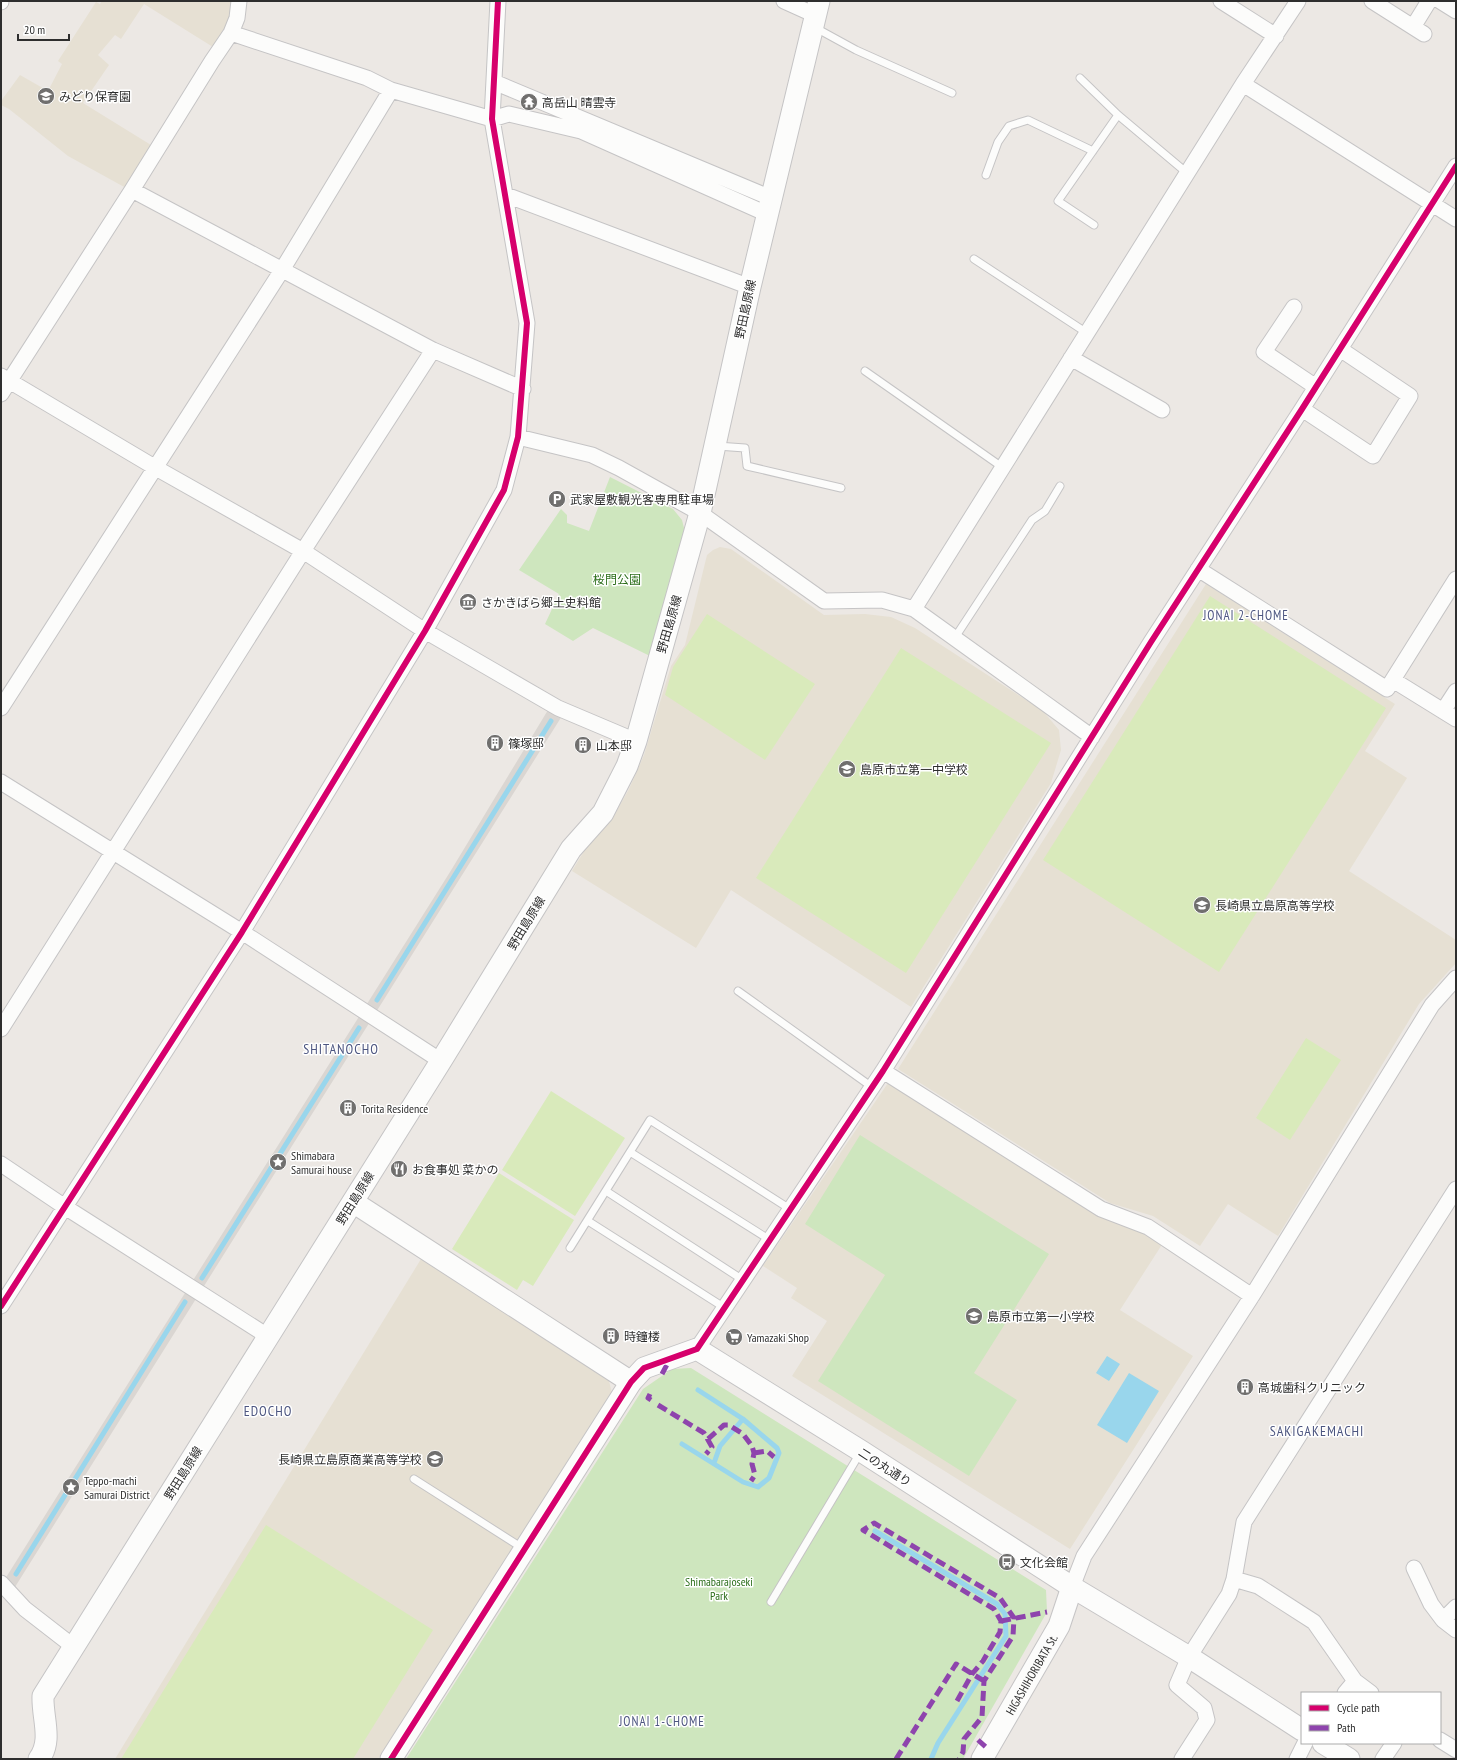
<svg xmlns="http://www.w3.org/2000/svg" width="1457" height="1760" font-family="'PT Sans Narrow','Noto Sans JP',sans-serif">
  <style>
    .education { fill: #e6e0d3 }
    .green { fill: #cee6be }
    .pitch { fill: #d9eabb }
    .plaza { fill: #dad6d2 }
    .water { fill: #99d6ec }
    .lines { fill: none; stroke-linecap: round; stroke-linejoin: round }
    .stream { stroke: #99d6ec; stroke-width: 5 }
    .lane-casing { stroke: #c5c4c5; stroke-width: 9 }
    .street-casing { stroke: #c5c4c5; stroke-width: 17 }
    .secondary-casing { stroke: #c5c4c5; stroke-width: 23 }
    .lane { stroke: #fcfcfb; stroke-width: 7 }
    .street { stroke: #fcfcfb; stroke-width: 15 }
    .secondary { stroke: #fcfcfb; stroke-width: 21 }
    .quiet { stroke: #8e44ad; stroke-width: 5; stroke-dasharray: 10 5; stroke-linecap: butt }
    .cycleway-casing { stroke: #fff; stroke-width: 8 }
    .cycleway { stroke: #d6006c; stroke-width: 6 }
    .labels { text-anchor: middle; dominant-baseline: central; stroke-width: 3; stroke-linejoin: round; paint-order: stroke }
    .poi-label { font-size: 12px; fill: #2e2e2e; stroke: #fff; text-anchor: start }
    .street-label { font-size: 12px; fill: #2e2e2e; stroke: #fff }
    .park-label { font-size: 12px; fill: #2c6e1b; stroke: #fff }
    .neighbourhood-label { font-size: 13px; letter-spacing: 1px; fill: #4d5680; stroke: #fff }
    .quarter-label { font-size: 14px; letter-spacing: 1px; fill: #4d5680; stroke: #fff }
  </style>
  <rect width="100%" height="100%" fill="#ece8e4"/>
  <path class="education" d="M102,1H233V4L228,23L213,47L144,4L121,39L115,35L98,55L109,65L83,103L151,145L126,188L68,156L9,109L1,105V101L20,75L48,91L62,64L58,61L96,2L100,4Z
    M720,547L731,549L824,615L865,614L891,617L915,628L1043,711L1059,730L1061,750L1051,783L911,1007L731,890L696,948L572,871L586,848L611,821L629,789L644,755L671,666L685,645L707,555L713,550Z
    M1206,584L1395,704L1365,751L1407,778L1349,871L1456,940V963L1419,1004L1278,1236L1228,1204L1200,1246L1153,1216L1110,1203L898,1069Z
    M888,1083L1101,1216L1139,1228L1163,1243L1120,1310L1193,1356L1070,1549L792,1376L827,1321L791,1298L797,1288L763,1266Z
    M421,1259L609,1381L612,1393L378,1759H115Z"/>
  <path class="green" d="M610,477L673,509L682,520L685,532L652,657L593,628L573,641L545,624L559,594L519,570L561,509L567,515V523L589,531Z
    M860,1135L1049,1254L974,1373L1017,1400L969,1476L818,1381L885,1275L805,1224Z
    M691,1368L1046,1590L1047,1612L963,1759H406L643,1389L672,1369Z"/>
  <path class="pitch" d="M1210,596L1386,708L1219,972L1043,860Z
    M707,614L815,684L765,760L665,695L673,667Z
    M901,648L1051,743L906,973L756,878Z
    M1306,1038L1341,1060L1290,1140L1256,1118Z
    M551,1091L625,1138L575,1216L502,1170Z
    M499,1173L574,1220L533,1286L523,1280L517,1290L452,1249Z
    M266,1525L433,1630L353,1759H121Z"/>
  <path class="plaza" d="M548,710L562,716L15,1587L5,1579L450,872Z"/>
  <path class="water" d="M1107,1356L1120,1364L1109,1381L1096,1373Z
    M1129,1373L1159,1391L1127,1443L1097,1425Z"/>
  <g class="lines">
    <path class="stream" d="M377,1000L551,721
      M202,1278L359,1028
      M682,1444L743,1482L758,1487L769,1478L779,1453L777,1448L743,1419L698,1390
      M714,1463L720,1446L743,1419
      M875,1531L997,1604L1005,1614L1006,1636L938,1743L931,1759
      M16,1574L185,1302"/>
    <defs>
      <path id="lane" d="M814,27L856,50L952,93
        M1080,78L1118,115L1187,173
        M986,175L998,142L1009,126L1028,120L1093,151
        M1094,225L1058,201L1118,115
        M974,259L1087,333
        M865,371L1002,467
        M717,446L745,448L747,466L841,488
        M954,639L1032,520L1045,511L1060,486
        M738,991L872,1087
        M630,1152L770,1240
        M606,1191L743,1280
        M588,1221L725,1308
        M570,1248L650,1120L790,1209
        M414,1479L524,1549
        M771,1602L860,1453"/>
      <path id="street" d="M784,1L815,15
        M1221,1L1276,36
        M1372,1L1424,34
        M1440,1L1456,11
        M1,2V1
        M1413,27L1429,1
        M231,33L367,78L391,90L492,119L509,114L581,131L767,214
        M494,82L771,198
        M1243,84L1456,219
        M132,190L433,350L523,389
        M506,195L750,287
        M1294,307L1264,352L1316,387
        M1071,358L1162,410
        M1,376L156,468L303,551L425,631L558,708L636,741
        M1,394L132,190L212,61L231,33L237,18L239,1
        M1302,409L1373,456L1410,396L1340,349
        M518,437L592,455L619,468L700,513L824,601L882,600L914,609L1092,737
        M1198,569L1387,689L1456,579
        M914,609L1243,84L1298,1
        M1393,680L1456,719
        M1,708L282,270L391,90
        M1443,711L1456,691
        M1,782L242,932L441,1061
        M1,1029L303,551L433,350
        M883,1071L1101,1209L1148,1227L1252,1296
        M1,1164L65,1207L269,1337
        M1,1306L242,932L425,631L504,490L518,437L527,323L492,119L498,1
        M697,1349L883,1071L1151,642L1302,409L1456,166
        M1414,1568L1431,1604L1443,1620
        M1234,1579L1258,1586L1314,1622L1355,1681L1371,1693
        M1,1583L25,1609L74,1647
        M1072,1587L1084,1556L1252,1296L1432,1005L1456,978
        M1456,1607L1443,1620L1456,1630
        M1345,1693L1355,1681
        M1440,1740L1456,1750
        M1182,1759L1207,1720L1204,1708L1177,1685L1189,1657L1229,1594L1234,1579L1244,1522L1456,1189
        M1297,1759L1305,1743
        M1383,1759L1394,1743"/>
      <g id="secondary">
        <path d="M353,1202L631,1382"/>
        <path d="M1323,1743L1349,1759"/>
        <path d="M39,1759C53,1740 42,1718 43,1696L441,1061L571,849L603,813L627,766L636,741L700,513L750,287L819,1"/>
        <path d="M391,1759L631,1382L644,1368L697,1349L861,1451L1072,1587L1189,1657L1302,1730"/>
        <path id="s1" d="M982,1759L1059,1626L1072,1587"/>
      </g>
    </defs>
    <use href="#lane" class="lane-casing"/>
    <use href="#street" class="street-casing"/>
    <use href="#secondary" class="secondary-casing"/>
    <use href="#lane" class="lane"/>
    <use href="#street" class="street"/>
    <use href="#secondary" class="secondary"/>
    <path class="quiet" d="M662,1374L670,1359
      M650,1394L648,1398L651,1400
      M658,1405L704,1433L712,1447L706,1454
      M708,1439L724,1425H729L743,1434L752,1446L754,1453L752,1464L755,1475L751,1481
      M754,1453L767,1451L774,1457
      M1001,1621L1047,1612
      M957,1701L972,1674L983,1661L1000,1632L1001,1621L994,1609L863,1530L874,1523L1000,1598L1014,1618L1013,1636L984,1681L982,1717L964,1739L963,1752L959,1759
      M978,1740L988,1749
      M896,1759L956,1664L984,1681"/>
    <defs>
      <path id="cycleway" d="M1,1306L242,932L425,631L504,490L518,437L527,323L492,119L498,1
        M391,1759L631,1382L644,1368L697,1349L883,1071L1151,642L1302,409L1456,166"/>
    </defs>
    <use href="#cycleway" class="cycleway-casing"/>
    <use href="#cycleway" class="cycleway"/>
  </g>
  <defs>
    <symbol id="school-disc" viewBox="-11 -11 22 22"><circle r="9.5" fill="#706f6e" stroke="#fff"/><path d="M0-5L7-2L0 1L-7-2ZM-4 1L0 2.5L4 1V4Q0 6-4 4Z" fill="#fff"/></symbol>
    <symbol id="temple-disc" viewBox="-11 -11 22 22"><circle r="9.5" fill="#706f6e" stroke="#fff"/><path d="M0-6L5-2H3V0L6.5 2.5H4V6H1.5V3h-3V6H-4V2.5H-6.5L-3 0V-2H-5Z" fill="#fff"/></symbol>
    <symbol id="parking-disc" viewBox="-11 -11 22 22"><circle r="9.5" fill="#706f6e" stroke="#fff"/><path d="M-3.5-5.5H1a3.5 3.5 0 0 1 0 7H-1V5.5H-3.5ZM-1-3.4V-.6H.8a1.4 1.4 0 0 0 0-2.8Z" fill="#fff"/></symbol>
    <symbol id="museum-disc" viewBox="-11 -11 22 22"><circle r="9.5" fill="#706f6e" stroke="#fff"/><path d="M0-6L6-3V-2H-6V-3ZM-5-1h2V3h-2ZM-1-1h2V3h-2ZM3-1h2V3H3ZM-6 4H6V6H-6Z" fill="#fff"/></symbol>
    <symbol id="building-disc" viewBox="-11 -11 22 22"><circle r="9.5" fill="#706f6e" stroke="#fff"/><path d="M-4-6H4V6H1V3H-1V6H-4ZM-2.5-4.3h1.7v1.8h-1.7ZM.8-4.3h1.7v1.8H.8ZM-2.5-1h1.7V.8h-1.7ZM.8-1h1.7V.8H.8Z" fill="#fff"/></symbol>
    <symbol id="sight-disc" viewBox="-11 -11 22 22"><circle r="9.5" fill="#706f6e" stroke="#fff"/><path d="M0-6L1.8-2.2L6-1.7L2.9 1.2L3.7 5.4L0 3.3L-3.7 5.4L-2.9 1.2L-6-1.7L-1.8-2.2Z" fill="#fff"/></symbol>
    <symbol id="restaurant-disc" viewBox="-11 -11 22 22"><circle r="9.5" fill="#706f6e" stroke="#fff"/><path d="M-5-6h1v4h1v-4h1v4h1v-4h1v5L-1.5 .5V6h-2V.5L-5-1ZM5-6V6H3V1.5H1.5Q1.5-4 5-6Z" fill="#fff"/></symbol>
    <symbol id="supermarket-disc" viewBox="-11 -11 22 22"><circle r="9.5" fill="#706f6e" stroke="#fff"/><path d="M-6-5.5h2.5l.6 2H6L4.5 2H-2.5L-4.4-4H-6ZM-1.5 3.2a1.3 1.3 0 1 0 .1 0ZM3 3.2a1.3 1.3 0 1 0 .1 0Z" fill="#fff"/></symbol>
    <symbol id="bus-disc" viewBox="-11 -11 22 22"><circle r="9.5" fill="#706f6e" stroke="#fff"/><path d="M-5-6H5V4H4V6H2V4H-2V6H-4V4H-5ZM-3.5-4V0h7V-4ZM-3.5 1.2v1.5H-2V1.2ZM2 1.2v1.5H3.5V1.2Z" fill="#fff"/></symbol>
  </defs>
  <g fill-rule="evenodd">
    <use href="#school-disc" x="36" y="86" width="20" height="20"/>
    <use href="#temple-disc" x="519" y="92" width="20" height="20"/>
    <use href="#parking-disc" x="547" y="489" width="20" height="20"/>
    <use href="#museum-disc" x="458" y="592" width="20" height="20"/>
    <use href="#building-disc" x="485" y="733" width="20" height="20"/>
    <use href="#building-disc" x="573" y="735" width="20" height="20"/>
    <use href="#school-disc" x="837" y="759" width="20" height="20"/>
    <use href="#school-disc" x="1192" y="895" width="20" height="20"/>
    <use href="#building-disc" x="338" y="1098" width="20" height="20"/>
    <use href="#sight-disc" x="268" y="1152" width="20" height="20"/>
    <use href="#restaurant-disc" x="389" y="1159" width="20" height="20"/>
    <use href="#school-disc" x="964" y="1306" width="20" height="20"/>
    <use href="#building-disc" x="601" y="1326" width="20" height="20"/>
    <use href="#supermarket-disc" x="724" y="1327" width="20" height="20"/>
    <use href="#building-disc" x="1235" y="1377" width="20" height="20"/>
    <use href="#school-disc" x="425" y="1449" width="20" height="20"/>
    <use href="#sight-disc" x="61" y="1477" width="20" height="20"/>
    <use href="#bus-disc" x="997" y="1552" width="20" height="20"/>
  </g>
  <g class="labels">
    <g class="poi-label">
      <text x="59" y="96">みどり保育園</text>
      <text x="542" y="102">高岳山 晴雲寺</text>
      <text x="570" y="499">武家屋敷観光客専用駐車場</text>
      <text x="481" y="602">さかきばら郷土史料館</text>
      <text x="508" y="743">篠塚邸</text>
      <text x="596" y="745">山本邸</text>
      <text x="860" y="769">島原市立第一中学校</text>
      <text x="1215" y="905">長崎県立島原高等学校</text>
      <text x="361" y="1108">Torita Residence</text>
      <text x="291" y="1155">Shimabara<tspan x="291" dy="14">Samurai house</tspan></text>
      <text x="412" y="1169">お食事処 菜かの</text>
      <text x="987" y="1316">島原市立第一小学校</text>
      <text x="624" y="1336">時鐘楼</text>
      <text x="747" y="1337">Yamazaki Shop</text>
      <text x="1258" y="1387">高城歯科クリニック</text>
      <text x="422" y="1459" text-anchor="end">長崎県立島原商業高等学校</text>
      <text x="84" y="1480">Teppo-machi<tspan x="84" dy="14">Samurai District</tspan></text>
      <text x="1020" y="1562">文化会館</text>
    </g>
    <g class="street-label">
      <text transform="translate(745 309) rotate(-78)">野田島原線</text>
      <text transform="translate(669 624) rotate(-74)">野田島原線</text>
      <text transform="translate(526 923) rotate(-59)">野田島原線</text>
      <text transform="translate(355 1198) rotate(-58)">野田島原線</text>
      <text transform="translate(885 1467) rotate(33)">二の丸通り</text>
      <text transform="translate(183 1473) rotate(-58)">野田島原線</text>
      <text stroke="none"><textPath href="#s1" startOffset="98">HIGASHIHORIBATA St.</textPath></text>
    </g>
    <g class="park-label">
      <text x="617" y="579">桜門公園</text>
      <text x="719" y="1581">Shimabarajoseki<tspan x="719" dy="14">Park</tspan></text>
    </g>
    <g class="neighbourhood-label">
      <text x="1246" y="615">JONAI 2-CHOME</text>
      <text x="662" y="1721">JONAI 1-CHOME</text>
    </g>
    <g class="quarter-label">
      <text x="341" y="1049">SHITANOCHO</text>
      <text x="268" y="1411">EDOCHO</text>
      <text x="1317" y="1431">SAKIGAKEMACHI</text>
    </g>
  </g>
  <rect width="1457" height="1760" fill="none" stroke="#2e2e2e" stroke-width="4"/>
  <rect x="1301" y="1692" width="140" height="52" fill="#ffffff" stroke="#ababab"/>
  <rect x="1309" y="1705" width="20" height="6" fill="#d6006c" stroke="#ababab"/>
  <text x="1337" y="1712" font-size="12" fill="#2e2e2e">Cycle path</text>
  <rect x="1309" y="1725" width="20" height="6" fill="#8e44ad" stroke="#ababab"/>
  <text x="1337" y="1732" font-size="12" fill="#2e2e2e">Path</text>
  <path d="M18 34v6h51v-6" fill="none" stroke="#2e2e2e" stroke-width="2"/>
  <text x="24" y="34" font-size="12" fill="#2e2e2e" stroke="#ffffff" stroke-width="3" paint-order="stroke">20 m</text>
</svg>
